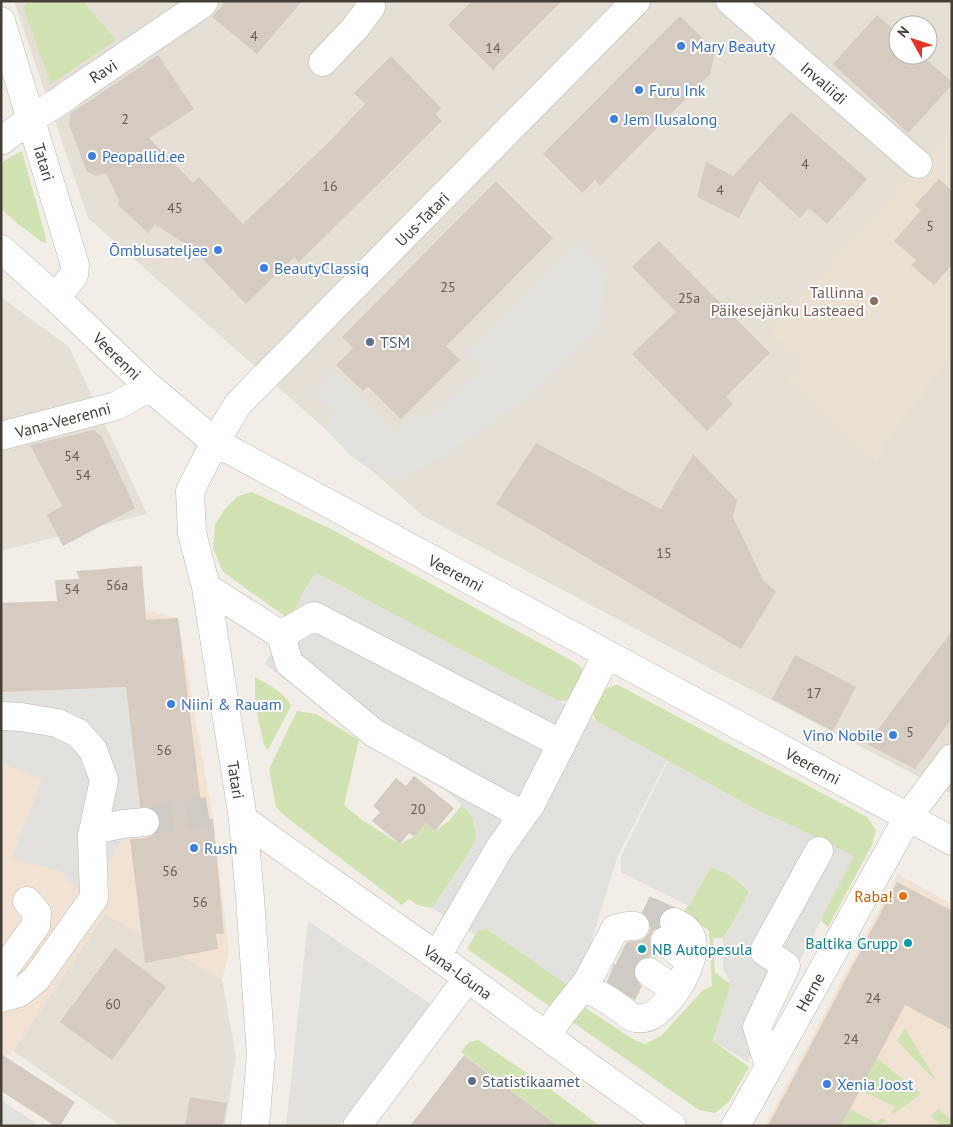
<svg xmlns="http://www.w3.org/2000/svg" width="953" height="1127" font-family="'PT Sans',sans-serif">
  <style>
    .residential { fill: #e5dfd5; fill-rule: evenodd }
    .commercial { fill: #f2e2d4 }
    .education { fill: #eae1d2 }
    .green { fill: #d2e3b3 }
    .parking { fill: #e3e1de }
    .building { fill: #d5cbc0 }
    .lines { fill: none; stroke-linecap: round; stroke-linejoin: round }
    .minor-tunnel { stroke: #cfcbc4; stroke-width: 28; stroke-dasharray: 28 14; stroke-linecap: butt }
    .minor-casing { stroke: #bfb7ad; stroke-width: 29 }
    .minor { stroke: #fff; stroke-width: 28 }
    .shop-dot { fill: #3f7fe0; stroke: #fff; stroke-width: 2 }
    .education-dot { fill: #8d6e63; stroke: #fff; stroke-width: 2 }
    .service-dot { fill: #5c6f8a; stroke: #fff; stroke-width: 2 }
    .food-dot { fill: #e8710a; stroke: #fff; stroke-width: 2 }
    .culture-dot { fill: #0f9aa8; stroke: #fff; stroke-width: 2 }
    .labels { text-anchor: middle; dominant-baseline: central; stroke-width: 4; stroke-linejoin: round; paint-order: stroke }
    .number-label { font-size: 14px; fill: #686158 }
    .shop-label { font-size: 16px; fill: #366cbe; stroke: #fff; text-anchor: start }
    .street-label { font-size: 16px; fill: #443e36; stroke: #fff }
    .education-label { font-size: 16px; fill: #785e54; stroke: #fff; text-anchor: end }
    .service-label { font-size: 16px; fill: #4e5e75; stroke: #fff; text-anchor: start }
    .food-label { font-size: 16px; fill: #c56008; stroke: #fff; text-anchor: end }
    .culture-label { font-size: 16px; fill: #0d838f; stroke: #fff; text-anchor: end }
  </style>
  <rect width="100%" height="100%" fill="#f2eee7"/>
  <path class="residential" d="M14,1H952V794L715,671L423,516L88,218ZM898,25H928V55H898Z
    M1,297L69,347L147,514L1,551Z
    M105,914L222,979L236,1057L225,1126H121L13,1051Z"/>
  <path class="commercial" d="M99,599L178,618L213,819L229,954L222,979L105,914L13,1051L1,1060V603Z
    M898,874L952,904V1126H765Z"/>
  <path class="education" d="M952,126V361L932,382L888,440L877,462L826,421L787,378L803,364L768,333Z"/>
  <path class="green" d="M28,1H83L116,40L51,84L23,7Z
    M22,151L46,238V243L42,242L18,224L1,209V163L12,156Z
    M252,492L333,530L576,663L582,668L583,677L572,696L565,701L556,700L316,573L303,592L290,620L223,572L213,548L215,525L224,510L238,496Z
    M255,677C267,684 286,693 291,706L268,750L264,745L255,704Z
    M618,685L867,817L876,830L872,845L828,927L818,918L787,823L762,813L596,721L592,711C599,698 601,687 618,685Z
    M297,711L316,714L359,740L344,805L362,820L400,844L414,837L426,823L435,831L450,820L462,805L472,816L475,828V841L465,859L432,908L417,905L409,899L402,905L286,817L276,807L269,769Z
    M711,867C727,874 738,878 749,892L731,926L723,938H713L715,972L723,979L731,984L713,1041L749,1067L729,1102L715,1113L699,1110L467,949L478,930L487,929L579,992L587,1009L636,1041L645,1044L661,1036L702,991L712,986L709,931L684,912Z
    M905,1028L933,1075L936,1079H934L897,1041Z
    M478,1040L546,1086L600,1126H558L461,1052L469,1042Z
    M877,1058L921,1094L893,1114L890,1112L896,1107L860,1090Z
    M850,1109L876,1123L882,1118L886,1120L879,1126H841Z
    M938,1109L952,1120V1126H941L930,1116Z"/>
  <path class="parking" d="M579,242L606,273L601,325L532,394L452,450L401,479L391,480L368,468L351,456L326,430L334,413L313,393L334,371L395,433L415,414L430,417L483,368L467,352Z
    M316,573L591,718L667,760L617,858L581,975L570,987L487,929L478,930L475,935L432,908L465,859L475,841V828L472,816L462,805L444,789L356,735L265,664L290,620L303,592Z
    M126,687L141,827H129L88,900L60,871L12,858L42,779L1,763V693Z
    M668,761L762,813L787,823L854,856L748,1062L713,1041L731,984L723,969V938L731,926L749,892L742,883L733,877L711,867L689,906L621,872V856Z
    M308,921L435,1007L339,1126H286Z
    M1,1100L40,1126H1Z"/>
  <path class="building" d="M226,1H302L257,54L212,17Z
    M472,1H562L493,70L448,25Z
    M877,15L898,34V55H921L952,82V85L908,133L833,64Z
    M680,16L715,51L710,74L600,186L595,180L582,193L543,154Z
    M158,55L194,109L149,138L193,183L199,177L243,224L331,140L365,104L354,93L391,56L441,108L436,114L442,121L299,262L294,257L246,304L192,248L155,224L148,233L118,205L119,200L106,173L96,176L87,172L69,125L71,113Z
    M791,112L867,179L827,224L809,208L800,218L759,181L739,218L697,197L706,162L733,176Z
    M939,179L952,191V265L934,285L911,265L916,260L894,241L921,210L915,205Z
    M496,181L553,238L446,346L460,360L401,419L368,387L363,391L336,365L353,348L342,337Z
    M659,241L770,353L726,397L733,404L707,431L632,354L676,312L632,267Z
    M94,430L102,437L135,508L63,546L47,515L62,506L30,445Z
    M536,443L661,509L693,454L737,500L733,517L763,580L776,592L741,649L496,504Z
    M142,566L146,620L178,618L203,819H213L224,934H216L218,949L145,963L130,839L146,838L154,835L159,829L161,821L158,813L152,808L140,807L126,687L1,692V603L57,601L55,580L80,579L76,571Z
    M952,631V718L915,769L867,744Z
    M795,655L856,687L833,731L772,699Z
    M414,776L454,808L435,831L426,823L414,837L409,833L400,844L372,821L380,812L373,806L396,778L406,786Z
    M897,882L952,911V1030L905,1005L841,1126H768Z
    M650,897L670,907L665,909L660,915L658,922L660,926L653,931L650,938L651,947L658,955L656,958L650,956L643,958L636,964L634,971L635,978L642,986L635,1000L607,981L627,942L642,940L649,933L651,926L649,919L642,912Z
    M115,948L166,987L112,1060L60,1022Z
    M1,1054L75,1102L60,1126H55L1,1091Z
    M464,1055L558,1126H410Z
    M190,1097L227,1103L223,1126H185Z"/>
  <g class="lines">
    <path class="minor-tunnel" d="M145,822L208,811
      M644,909L674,922
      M619,958L649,972
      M609,977L641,989"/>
    <defs>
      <path id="minor" d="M730,1L918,164
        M1,21L75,265L74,275L56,298
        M323,62L355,28L371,7L369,1
        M1,141L31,119L60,101L72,92L201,5L204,1
        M1,249L56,298L149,387L215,442L952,841
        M1,436L116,406L149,387
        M206,587L281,635L289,663L374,733L469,786L523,815L499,849L437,956
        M281,635L314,616L562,744
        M1,716L21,717L57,723L78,733L93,750L104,780L92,836L94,898L36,979L19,993L1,998
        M523,815L530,806L607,654
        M243,819L270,839L437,956L589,1067L672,1126
        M93,830L123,824L145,822
        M665,941L684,957L689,965
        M649,972L664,982L674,993
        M1,974L36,925L37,913L27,901
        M582,988C596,991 608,1000 620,1008C624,1011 628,1015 632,1017C635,1019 640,1018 644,1018C667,1015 701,958 691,937C688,929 682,926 674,922
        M546,1036L559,1017L587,982L615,929L628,926H635
        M769,1066L757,1027L786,966L764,951L819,851
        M255,1126L261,1055L250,898L243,819L206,587L192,533L190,491L215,442L238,404L636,1
        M357,1126L467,979
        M735,1126L742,1115L908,817L952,758"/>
    </defs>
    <use href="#minor" class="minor-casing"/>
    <use href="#minor" class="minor"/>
  </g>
  <g class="shop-dot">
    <circle cx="681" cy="46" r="5"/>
    <circle cx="639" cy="90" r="5"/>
    <circle cx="614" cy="119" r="5"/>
    <circle cx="92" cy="156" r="5"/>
    <circle cx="218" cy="250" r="5"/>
    <circle cx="264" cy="268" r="5"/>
    <circle cx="171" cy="704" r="5"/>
    <circle cx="893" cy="735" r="5"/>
    <circle cx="194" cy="848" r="5"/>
    <circle cx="827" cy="1084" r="5"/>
  </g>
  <circle class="education-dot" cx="874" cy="301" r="5"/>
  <g class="service-dot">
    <circle cx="370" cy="342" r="5"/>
    <circle cx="472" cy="1081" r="5"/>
  </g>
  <circle class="food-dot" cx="903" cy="896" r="5"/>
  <g class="culture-dot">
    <circle cx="908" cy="943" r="5"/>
    <circle cx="642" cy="949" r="5"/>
  </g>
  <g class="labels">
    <g class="number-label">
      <text x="254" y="36">4</text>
      <text x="493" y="48">14</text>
      <text x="125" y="119">2</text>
      <text x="805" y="164">4</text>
      <text x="330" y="186">16</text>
      <text x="720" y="190">4</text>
      <text x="175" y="208">45</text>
      <text x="930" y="226">5</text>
      <text x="448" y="287">25</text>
      <text x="689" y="298">25a</text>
      <text x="72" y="456">54</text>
      <text x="83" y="475">54</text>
      <text x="664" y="553">15</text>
      <text x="117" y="585">56a</text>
      <text x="72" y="589">54</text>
      <text x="814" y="693">17</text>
      <text x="910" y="732">5</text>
      <text x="164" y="750">56</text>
      <text x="418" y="809">20</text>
      <text x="170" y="871">56</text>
      <text x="200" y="902">56</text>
      <text x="873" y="998">24</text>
      <text x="113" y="1004">60</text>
      <text x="851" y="1039">24</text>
    </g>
    <g class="shop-label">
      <text x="691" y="46">Mary Beauty</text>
      <text x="649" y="90">Furu Ink</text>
      <text x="624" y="119">Jem Ilusalong</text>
      <text x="102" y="156">Peopallid.ee</text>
      <text x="208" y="250" text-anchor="end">Õmblusateljee</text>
      <text x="274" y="268">BeautyClassiq</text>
      <text x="181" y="704">Niini &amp; Rauam</text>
      <text x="883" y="735" text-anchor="end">Vino Nobile</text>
      <text x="204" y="848">Rush</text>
      <text x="837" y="1084">Xenia Joost</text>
    </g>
    <g class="street-label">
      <text transform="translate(103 71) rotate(-33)">Ravi</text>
      <text transform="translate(824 83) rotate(41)">Invaliidi</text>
      <text transform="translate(44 162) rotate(73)">Tatari</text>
      <text transform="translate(422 219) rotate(-45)">Uus-Tatari</text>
      <text transform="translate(117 356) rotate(44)">Veerenni</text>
      <text transform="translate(63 420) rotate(-15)">Vana-Veerenni</text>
      <text transform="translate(456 573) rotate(28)">Veerenni</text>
      <text transform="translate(813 766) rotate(28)">Veerenni</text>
      <text transform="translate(236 780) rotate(81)">Tatari</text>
      <text transform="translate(458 972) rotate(36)">Vana-Lõuna</text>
      <text transform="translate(810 992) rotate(-61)">Herne</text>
    </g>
    <g class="education-label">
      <text x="864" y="292">Tallinna<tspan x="864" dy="18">Päikesejänku Lasteaed</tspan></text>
    </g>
    <g class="service-label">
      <text x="380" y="342">TSM</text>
      <text x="482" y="1081">Statistikaamet</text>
    </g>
    <g class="food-label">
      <text x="893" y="896">Raba!</text>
    </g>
    <g class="culture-label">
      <text x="898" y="943">Baltika Grupp</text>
      <text x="652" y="949" text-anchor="start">NB Autopesula</text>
    </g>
  </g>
  <rect width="953" height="1127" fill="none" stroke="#443e36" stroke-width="5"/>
  <g transform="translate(913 40) rotate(310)"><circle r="24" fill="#ffffff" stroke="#b4b2af"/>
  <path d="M0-4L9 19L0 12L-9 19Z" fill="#e73328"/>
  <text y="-8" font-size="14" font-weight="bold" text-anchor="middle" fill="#443e36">N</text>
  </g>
</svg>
